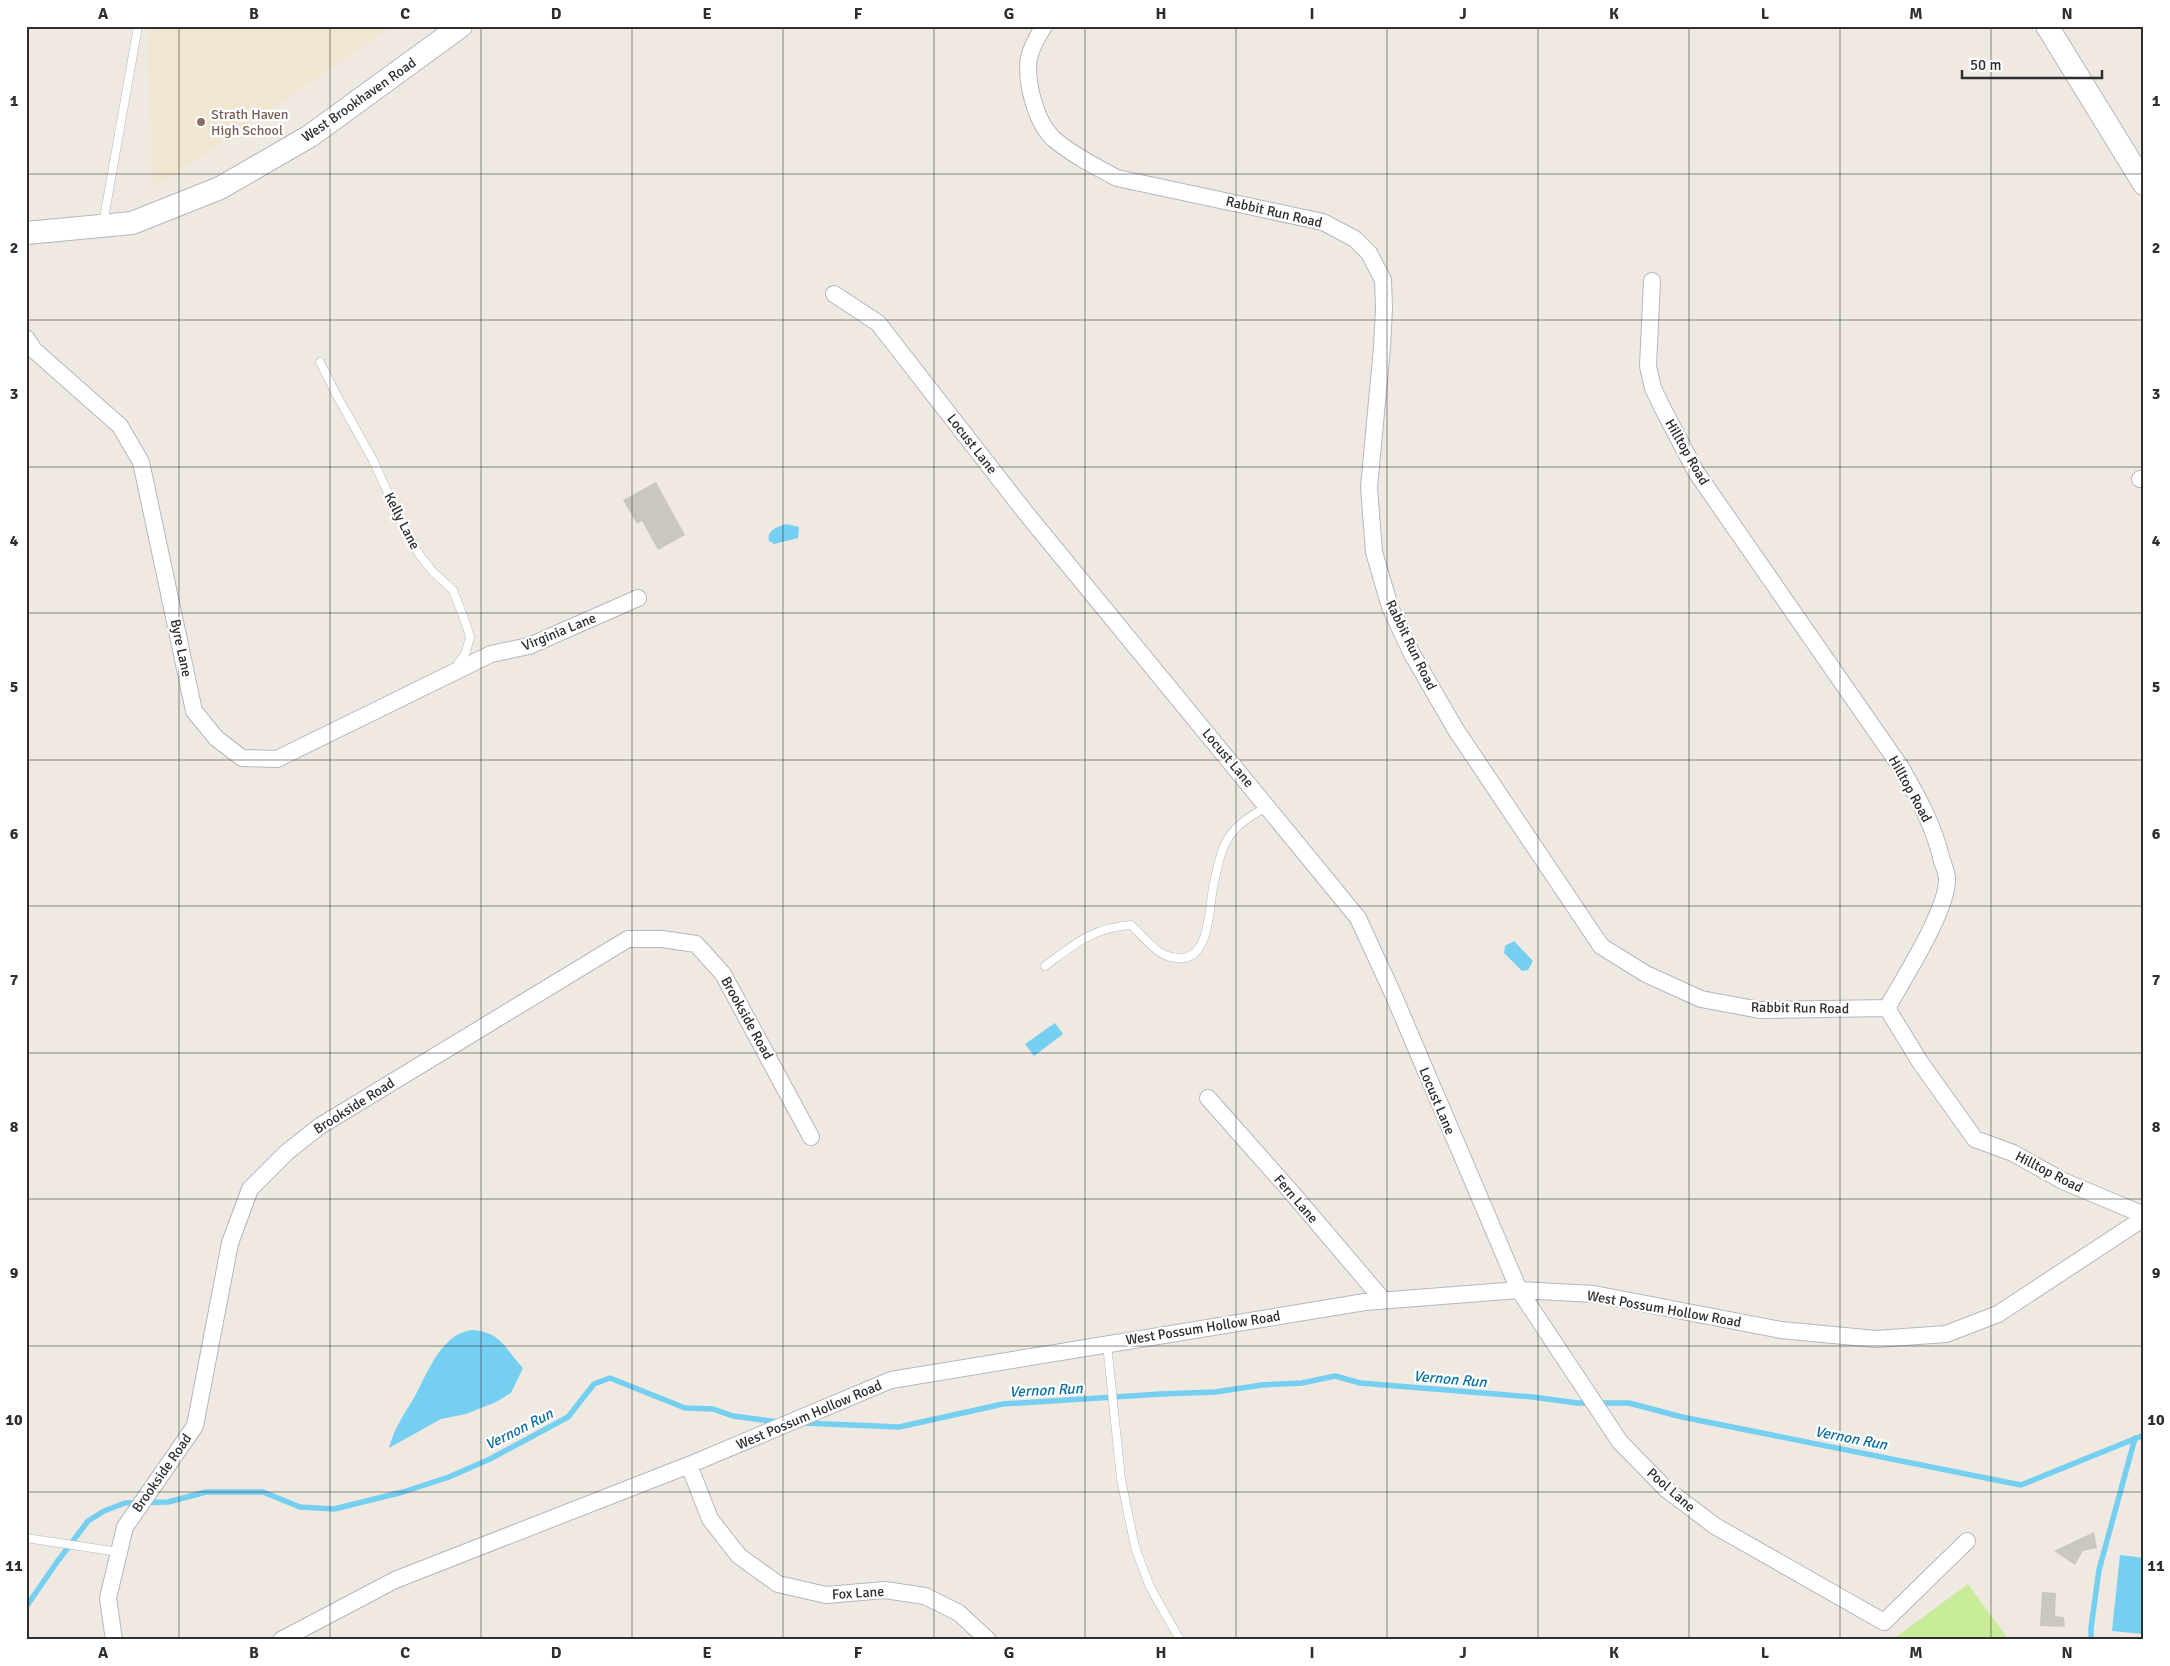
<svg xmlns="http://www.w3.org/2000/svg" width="2170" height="1666" font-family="Signika,sans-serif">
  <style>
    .education { fill: #f0e6d1 }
    .pitch { fill: #c9ec9a }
    .water { fill: #75cff0 }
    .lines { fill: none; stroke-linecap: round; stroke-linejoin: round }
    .stream { stroke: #75cff0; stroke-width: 5.5 }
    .building { fill: #cbc7bf }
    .lane-casing { stroke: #b4b7c1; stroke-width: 9 }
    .street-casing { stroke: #b4b7c1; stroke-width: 18 }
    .secondary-casing { stroke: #b4b7c1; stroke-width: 24 }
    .lane { stroke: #fff; stroke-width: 8 }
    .street { stroke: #fff; stroke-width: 16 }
    .secondary { stroke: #fff; stroke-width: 22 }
    .grid { fill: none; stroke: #2e2e2e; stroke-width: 1; stroke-opacity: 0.55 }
    .education-dot { fill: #8d6e63; stroke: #fff; stroke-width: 2 }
    .labels { text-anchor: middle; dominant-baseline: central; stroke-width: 4.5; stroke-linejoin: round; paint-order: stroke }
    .street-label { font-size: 14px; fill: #2e2e2e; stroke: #fff }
    .education-label { font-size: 14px; fill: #785e54; stroke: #fff; text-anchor: start }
    .water-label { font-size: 15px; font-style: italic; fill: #0d6fa3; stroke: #fff }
    .neatline { fill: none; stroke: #2e2e2e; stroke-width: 2 }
    .grid-label { font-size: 16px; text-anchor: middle; font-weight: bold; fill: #2e2e2e }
  </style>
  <rect width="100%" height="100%" fill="#efe9e1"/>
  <path class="education" d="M149,26H394L154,188L147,56Z"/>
  <path class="pitch" d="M1968,1584L2009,1640H1892Z"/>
  <path class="water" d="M786,524L799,527L798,538L774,544L769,541C766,530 778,527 786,524Z
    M1514,941L1533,961L1528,970L1522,971L1504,953L1505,946Z
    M1055,1023L1063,1034L1034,1056L1025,1044Z
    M471,1330C502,1332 504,1348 523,1368L511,1393L496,1402L466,1414L441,1419L389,1448C395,1426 404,1415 415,1396C425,1377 434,1354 450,1340C457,1334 463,1332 471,1330Z
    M2120,1555L2144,1558V1634L2112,1631Z"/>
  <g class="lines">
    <path class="stream" d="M803,1423L899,1427L1003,1404L1161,1394L1215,1392L1262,1385L1302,1383L1335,1376L1360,1383L1533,1397L1577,1403H1629L1682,1417L2021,1485L2144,1435
      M26,1607L57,1562L88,1521L104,1511L125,1503L168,1502L206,1492H263L300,1507L334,1509L403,1492L449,1477L490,1459L568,1417L594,1384L610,1378L685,1408L713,1409L733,1416L778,1422
      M2091,1640V1628L2099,1570L2135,1438"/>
  </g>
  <path class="building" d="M656,482L685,535L658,550L642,521L637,524L623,500Z
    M2094,1532L2097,1548L2083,1551L2075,1565L2054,1551Z
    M2042,1592L2056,1593L2055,1616L2064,1617L2065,1627L2040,1626Z"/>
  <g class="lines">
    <defs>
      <path id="lane" d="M103,224L138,26
        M320,362L336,394L373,460L398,515L419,554L433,572L453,590L466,624L470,637L466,652L455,668
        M1045,966C1075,944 1092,928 1131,925C1141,934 1153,950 1165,955C1210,973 1208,914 1213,888C1216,874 1219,856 1225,844C1234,825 1251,816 1268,806
        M1107,1344L1121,1479L1135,1547L1150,1587L1180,1640
        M26,1538L119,1552"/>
      <path id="street" d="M1044,26C1039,34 1031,48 1029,58C1025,81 1036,124 1055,140C1073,155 1096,167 1117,178L1323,222L1355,239L1369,253L1383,280L1384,308L1382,348L1369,487L1374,552L1390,607L1412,654L1456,730L1601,946L1646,974L1701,999L1760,1010L1887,1008
        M1652,281L1648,366L1653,388L1662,407L1696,472L1900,766C1918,797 1934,826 1942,861C1944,866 1947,873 1947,879C1948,909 1903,980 1887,1008
        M834,294L878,323L1025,512L1358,918L1393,994L1519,1290L1620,1442L1666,1489L1715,1526L1884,1622L1967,1541
        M26,338L34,350L120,426L141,462L194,711L216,738L242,758L277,759L491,654L529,646L638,598
        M2140,479L2144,478
        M1887,1008L1920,1062L1975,1139L2013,1153L2063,1181L2144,1215
        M1208,1098L1293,1194L1383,1300
        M689,1465L710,1519L739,1556L778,1584L826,1595L885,1590L925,1596L959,1613L988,1640
        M114,1640L108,1598L125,1527L195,1426L230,1243L250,1189L287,1152L320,1126L628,939H662L696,944L723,974L811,1137
        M281,1640L395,1580L689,1465L891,1380L1365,1302L1519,1290L1594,1294L1781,1330L1876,1339L1946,1334L1998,1314L2144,1218"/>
      <path id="secondary" d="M2047,26L2144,184
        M26,233L132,223L220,188L310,136L461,26"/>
    </defs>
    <use href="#lane" class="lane-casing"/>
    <use href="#street" class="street-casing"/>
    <use href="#secondary" class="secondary-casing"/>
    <use href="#lane" class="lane"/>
    <use href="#street" class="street"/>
    <use href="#secondary" class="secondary"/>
  </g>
  <path class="grid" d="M179,26V1640M330,26V1640M481,26V1640M632,26V1640M783,26V1640M934,26V1640M1085,26V1640M1236,26V1640M1387,26V1640M1538,26V1640M1689,26V1640M1840,26V1640M1991,26V1640M26,174H2144M26,320H2144M26,467H2144M26,613H2144M26,760H2144M26,906H2144M26,1053H2144M26,1199H2144M26,1346H2144M26,1492H2144"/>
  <circle class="education-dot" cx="201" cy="122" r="5"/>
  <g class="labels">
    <g class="street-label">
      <text transform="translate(359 100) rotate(-35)">West Brookhaven Road</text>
      <text transform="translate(1274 212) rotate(13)">Rabbit Run Road</text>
      <text transform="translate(972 444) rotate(52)">Locust Lane</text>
      <text transform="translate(1687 452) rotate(60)">Hilltop Road</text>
      <text transform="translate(402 521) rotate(63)">Kelly Lane</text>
      <text transform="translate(559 632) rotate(-22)">Virginia Lane</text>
      <text transform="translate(1411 645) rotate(64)">Rabbit Run Road</text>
      <text transform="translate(181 648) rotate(78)">Byre Lane</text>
      <text transform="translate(1228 758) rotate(50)">Locust Lane</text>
      <text transform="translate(1910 789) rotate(61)">Hilltop Road</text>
      <text transform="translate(1800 1008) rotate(1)">Rabbit Run Road</text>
      <text transform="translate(747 1018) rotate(61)">Brookside Road</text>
      <text transform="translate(1437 1101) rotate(67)">Locust Lane</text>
      <text transform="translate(354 1106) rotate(-32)">Brookside Road</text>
      <text transform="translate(2049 1172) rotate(27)">Hilltop Road</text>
      <text transform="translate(1296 1199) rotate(49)">Fern Lane</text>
      <text transform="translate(1664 1309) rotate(10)">West Possum Hollow Road</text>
      <text transform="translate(1203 1328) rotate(-9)">West Possum Hollow Road</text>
      <text transform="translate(809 1415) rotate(-23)">West Possum Hollow Road</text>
      <text transform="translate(162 1473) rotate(-55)">Brookside Road</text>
      <text transform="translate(1671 1490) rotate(41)">Pool Lane</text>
      <text transform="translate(858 1593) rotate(-4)">Fox Lane</text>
    </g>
    <g class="education-label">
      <text x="211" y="114">Strath Haven<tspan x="211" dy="16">High School</tspan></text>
    </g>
    <g class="water-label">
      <text transform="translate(1450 1379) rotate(5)">Vernon Run</text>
      <text transform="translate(1046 1390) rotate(-3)">Vernon Run</text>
      <text transform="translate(519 1429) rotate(-27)">Vernon Run</text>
      <text transform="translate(1851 1438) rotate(11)">Vernon Run</text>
    </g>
  </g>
  <rect width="2170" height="1666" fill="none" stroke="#ffffff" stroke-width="55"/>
  <path d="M1962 70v8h140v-8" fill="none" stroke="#2e2e2e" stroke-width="2.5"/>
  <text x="1970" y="70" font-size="15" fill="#2e2e2e" stroke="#ffffff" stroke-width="4" paint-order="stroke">50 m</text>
  <rect x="28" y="28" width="2114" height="1610" class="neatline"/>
  <g class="grid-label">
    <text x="103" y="19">A</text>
    <text x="254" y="19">B</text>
    <text x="405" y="19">C</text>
    <text x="556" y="19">D</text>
    <text x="707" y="19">E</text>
    <text x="858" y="19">F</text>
    <text x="1009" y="19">G</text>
    <text x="1161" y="19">H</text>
    <text x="1312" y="19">I</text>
    <text x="1463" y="19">J</text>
    <text x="1614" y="19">K</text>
    <text x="1765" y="19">L</text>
    <text x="1916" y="19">M</text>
    <text x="2067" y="19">N</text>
    <text x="14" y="106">1</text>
    <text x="2156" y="106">1</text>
    <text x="14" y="253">2</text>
    <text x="2156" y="253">2</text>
    <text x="14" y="399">3</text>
    <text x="2156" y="399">3</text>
    <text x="14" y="546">4</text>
    <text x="2156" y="546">4</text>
    <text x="14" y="692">5</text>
    <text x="2156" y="692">5</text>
    <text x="14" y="839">6</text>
    <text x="2156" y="839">6</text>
    <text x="14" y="985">7</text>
    <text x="2156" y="985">7</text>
    <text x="14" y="1132">8</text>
    <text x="2156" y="1132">8</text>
    <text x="14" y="1278">9</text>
    <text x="2156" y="1278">9</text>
    <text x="14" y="1425">10</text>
    <text x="2156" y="1425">10</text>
    <text x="14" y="1571">11</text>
    <text x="2156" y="1571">11</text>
    <text x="103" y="1658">A</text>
    <text x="254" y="1658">B</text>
    <text x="405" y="1658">C</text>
    <text x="556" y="1658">D</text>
    <text x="707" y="1658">E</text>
    <text x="858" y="1658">F</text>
    <text x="1009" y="1658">G</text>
    <text x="1161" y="1658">H</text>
    <text x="1312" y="1658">I</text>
    <text x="1463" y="1658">J</text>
    <text x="1614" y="1658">K</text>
    <text x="1765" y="1658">L</text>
    <text x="1916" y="1658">M</text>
    <text x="2067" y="1658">N</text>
  </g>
</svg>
